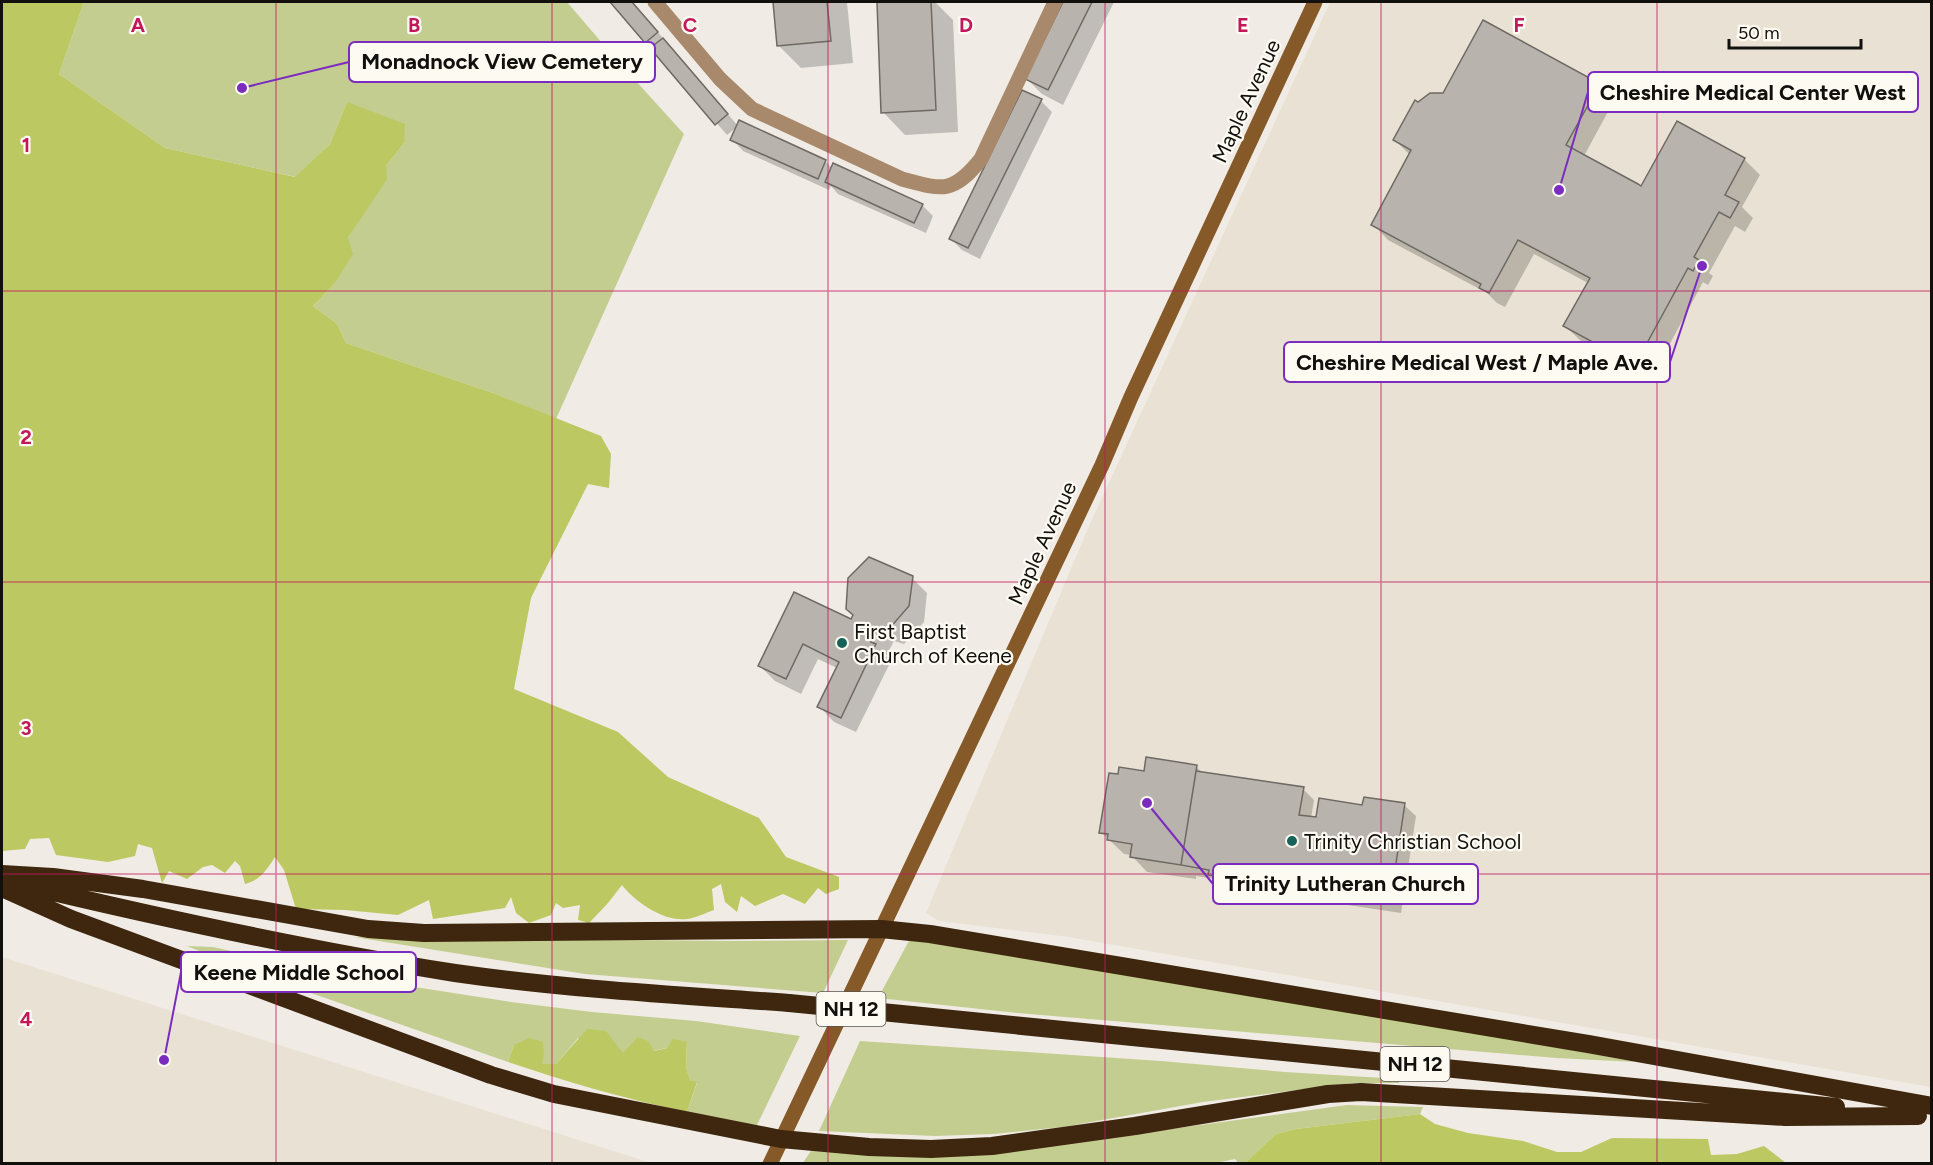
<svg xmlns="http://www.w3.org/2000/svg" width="1933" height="1165" font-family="Figtree,sans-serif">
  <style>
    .built { fill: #e9e2d4 }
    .green { fill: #c4cd90 }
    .forest { fill: #bcc861 }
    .shadow { fill: #0003 }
    .building { fill: #b8b4ad; stroke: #6d6963; stroke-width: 1.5 }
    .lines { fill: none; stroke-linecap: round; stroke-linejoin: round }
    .street { stroke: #a9896b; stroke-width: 15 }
    .secondary { stroke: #865928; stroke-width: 15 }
    .highway { stroke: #3e270e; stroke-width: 18 }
    .highway-bridge { stroke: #3e270e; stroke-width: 18 }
    .grid { fill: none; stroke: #c2185b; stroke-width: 1.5; stroke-opacity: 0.55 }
    .poi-dot { fill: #176259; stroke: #fdfaf2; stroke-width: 2 }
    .labels { text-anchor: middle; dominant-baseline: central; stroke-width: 4.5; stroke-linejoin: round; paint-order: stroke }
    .shield { fill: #fdfaf2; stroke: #585652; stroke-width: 1.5 }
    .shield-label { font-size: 20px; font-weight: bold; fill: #11100d }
    .street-label { font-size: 21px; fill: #11100d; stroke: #fdfaf2 }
    .poi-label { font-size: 21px; fill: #11100d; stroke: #fdfaf2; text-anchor: start }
    .grid-label { font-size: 20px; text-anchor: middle; font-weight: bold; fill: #c2185b; stroke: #fdfaf2; stroke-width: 4.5; stroke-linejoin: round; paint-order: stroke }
    .leader { fill: none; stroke: #7b2cbf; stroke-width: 2 }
    .callout-dot { fill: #7b2cbf; stroke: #fdfaf2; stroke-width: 2 }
    .callout { fill: #fdfaf2; stroke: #7b2cbf; stroke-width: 2 }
    .callout-label { font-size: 22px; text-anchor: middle; font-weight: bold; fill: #11100d }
  </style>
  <rect width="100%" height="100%" fill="#f0ece5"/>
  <path class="built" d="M1330,2H1931V1087L1068,937L939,921L926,913L1089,526Z
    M2,957L651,1163H2Z"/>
  <path class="green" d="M84,2H567L615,58L684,134L556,419L493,393L346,343L337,324L313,306L335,283L348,238L386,179V166L404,143L347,102L330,144L296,177L165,148L59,74Z
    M354,937L731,941L848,940L823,993L585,974Z
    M910,939L1506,1038L1636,1062L1556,1058L1017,1013L878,998Z
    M187,946L213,947L350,977L511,1002L592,1012L696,1021L800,1036L757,1125L731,1123L687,1112L697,1083L690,1080L686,1067L687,1043L653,1051L623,1054L578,1038L556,1064H541L544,1055L514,1045L508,1062L254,973Z
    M860,1041L1161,1061L1285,1072L1400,1079L1399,1083H1352L1203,1102L1063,1127L994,1134L935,1136L819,1131Z
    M1347,1105L1423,1107L1420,1114L1296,1129L1276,1134L1245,1163H1238L1235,1159L1211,1164H802L811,1151L987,1154Z"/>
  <path class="forest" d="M2,2H84L59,74L165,148L295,177L330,144L347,102L405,124L404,143L386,166L387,179L348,238L353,254L335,283L313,306L337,324L346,343L493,393L601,436L611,454L609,488L588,484L531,598L514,689L618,732L668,777L759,818L786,857L839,877V889L826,894L818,888L805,904L783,894L755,906L741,896L737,912L725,902L721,884L712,889L714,910C705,913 696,918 687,919C664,922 635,902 622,885L608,903L589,923L578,920L580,905L563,908L556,903L551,915L529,923L516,913L511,897L505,908L433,919L429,900L398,915L345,910L296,909L284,870L275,857C267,869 261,880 245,884L240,866L235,861L225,873L212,865L203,867L187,879L169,871L162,883L152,848L138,844L135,856L108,862L56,855L49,838L30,839L25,849L2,851Z
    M587,1029L606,1031L623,1053L638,1037L648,1041L654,1051L667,1048L673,1039L687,1042L686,1067L690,1080L697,1082L687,1112C626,1099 567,1082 508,1062L514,1045L529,1038L543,1042L544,1055L542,1064H556Z
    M1420,1114L1435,1124L1468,1133L1523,1141L1557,1152H1581L1612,1138L1708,1139L1711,1155L1737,1154L1764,1146L1786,1163H1245L1276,1134L1296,1129Z"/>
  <path class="shadow" d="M612,2H632L738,126L739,122L825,161L833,169L922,205L933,216L926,233L838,194L831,186L829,190L743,151L732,139L737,127L727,135Z
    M774,2H847L853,63L801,68L778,45Z
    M879,2H935L953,20L958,132L905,135L883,112Z
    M1065,2H1114L1063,105L1042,94L1027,79Z
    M1601,81L1616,97L1584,156L1642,188L1677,123L1744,159L1760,175L1742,207L1753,218L1745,232L1735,226L1709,273L1713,276L1708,285L1703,282L1651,379L1581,341L1565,326L1588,283L1534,254L1505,307L1497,303L1487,293L1388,240L1373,224L1410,155L1395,140L1418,103Z
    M1041,101L1052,112L980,259L962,250L951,239Z
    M912,578L927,593L924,622L904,644L894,641L886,656L891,661L856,732L834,722L819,706L837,668L818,659L801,694L775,681L760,666L794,594L851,621Z
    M1196,767L1203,773L1303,789L1314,800L1311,818L1317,819L1364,806L1404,805L1416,816L1401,913L1221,886L1215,879L1196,876V879L1147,872L1131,855L1124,854L1101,832L1145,773Z"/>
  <path class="building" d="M610,2H632L658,32L645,43Z
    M773,2H827L831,41L777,46Z
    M877,2H931L936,110L881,113Z
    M1063,2H1092L1048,90L1025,79Z
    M1483,20L1593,80L1595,76L1602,80L1566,145L1638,184L1641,186L1677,121L1745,158L1725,195L1739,202L1730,218L1719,212L1694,257L1699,260L1693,271L1688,268L1635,365L1563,326L1590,278L1518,240L1489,293L1479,288L1481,284L1371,225L1411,150L1393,140L1415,100L1418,102L1430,93H1443Z
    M663,38L728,114L715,125L650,48Z
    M1022,90L1042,99L968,248L949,239Z
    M739,120L826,160L818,179L730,140Z
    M833,163L923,204L914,223L825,182Z
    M869,557L913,576L909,606L889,629L878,627L871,642L876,644L841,718L817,707L839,662L803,644L786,679L758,666L794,592L851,619L853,615L846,609L848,578Z
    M1146,757L1197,765L1181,865L1130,857L1132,844L1107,840L1108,834L1099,833L1109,773L1118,774L1119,767L1144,771Z
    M1196,771L1304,787L1299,815L1316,817L1319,798L1362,805L1364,797L1405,803L1390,903L1208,875L1209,870L1181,865Z"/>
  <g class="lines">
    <path class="street" d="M655,2L720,79L752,109L902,179C943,190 953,194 981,159L1055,2"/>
    <path class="secondary" d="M770,1164L1102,465L1131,397L1315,2"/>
    <path class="highway" d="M2,874L53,877L143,889L368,929L424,933L881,929L930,934L1588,1044L1932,1106
      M15,883C161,918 307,950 455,973C566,989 678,995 789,1003
      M2,888L71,919L491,1075L554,1094L781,1139L869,1147L931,1149L992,1146L1135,1126L1328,1094L1361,1092L1785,1117L1918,1116
      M912,1015L1836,1107"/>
    <path class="highway-bridge" d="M789,1003L912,1015"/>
  </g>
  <path class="grid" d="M276,2V1164M552,2V1164M828,2V1164M1105,2V1164M1381,2V1164M1657,2V1164M2,291H1932M2,582H1932M2,874H1932"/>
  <g class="poi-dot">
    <circle cx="842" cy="643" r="6"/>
    <circle cx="1292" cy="841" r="6"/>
  </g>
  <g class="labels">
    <g class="shield">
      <rect x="816.5" y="992" width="69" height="34" rx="4.5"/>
      <rect x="1380.5" y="1047" width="69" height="34" rx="4.5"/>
    </g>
    <g class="shield-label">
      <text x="851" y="1009">NH 12</text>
      <text x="1415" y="1064">NH 12</text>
    </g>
    <g class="street-label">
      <text transform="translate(1246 101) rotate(-65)">Maple Avenue</text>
      <text transform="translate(1042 543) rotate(-65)">Maple Avenue</text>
    </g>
    <g class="poi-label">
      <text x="854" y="631">First Baptist<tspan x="854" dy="24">Church of Keene</tspan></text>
      <text x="1304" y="841">Trinity Christian School</text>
    </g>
  </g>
  <g class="grid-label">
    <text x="138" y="32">A</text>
    <text x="414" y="32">B</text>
    <text x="690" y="32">C</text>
    <text x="966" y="32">D</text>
    <text x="1243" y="32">E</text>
    <text x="1519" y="32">F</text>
    <text x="26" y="152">1</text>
    <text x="26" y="444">2</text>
    <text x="26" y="735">3</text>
    <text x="26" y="1026">4</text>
  </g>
  <path class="leader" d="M242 88L349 62M1559 190L1588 92M1702 266L1670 362M1147 803L1213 884M164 1060L181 972"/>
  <g class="callout-dot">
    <circle cx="242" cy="88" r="6"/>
    <circle cx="1559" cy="190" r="6"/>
    <circle cx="1702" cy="266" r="6"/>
    <circle cx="1147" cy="803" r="6"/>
    <circle cx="164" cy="1060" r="6"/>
  </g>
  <g class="callout">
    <rect x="349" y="42" width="306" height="40" rx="6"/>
    <rect x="1588" y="72" width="330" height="40" rx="6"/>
    <rect x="1284" y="342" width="386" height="40" rx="6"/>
    <rect x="1213" y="864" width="265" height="40" rx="6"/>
    <rect x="181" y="952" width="235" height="40" rx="6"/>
  </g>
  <g class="callout-label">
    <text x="502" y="69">Monadnock View Cemetery</text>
    <text x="1753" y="100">Cheshire Medical Center West</text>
    <text x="1477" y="370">Cheshire Medical West / Maple Ave.</text>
    <text x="1345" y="891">Trinity Lutheran Church</text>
    <text x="299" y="980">Keene Middle School</text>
  </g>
  <rect width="1933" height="1165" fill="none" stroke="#11100d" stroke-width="6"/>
  <path d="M1729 39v9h132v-9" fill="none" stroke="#11100d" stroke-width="3"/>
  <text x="1738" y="39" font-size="18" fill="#11100d" stroke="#fdfaf2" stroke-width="4.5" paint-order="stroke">50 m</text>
</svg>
